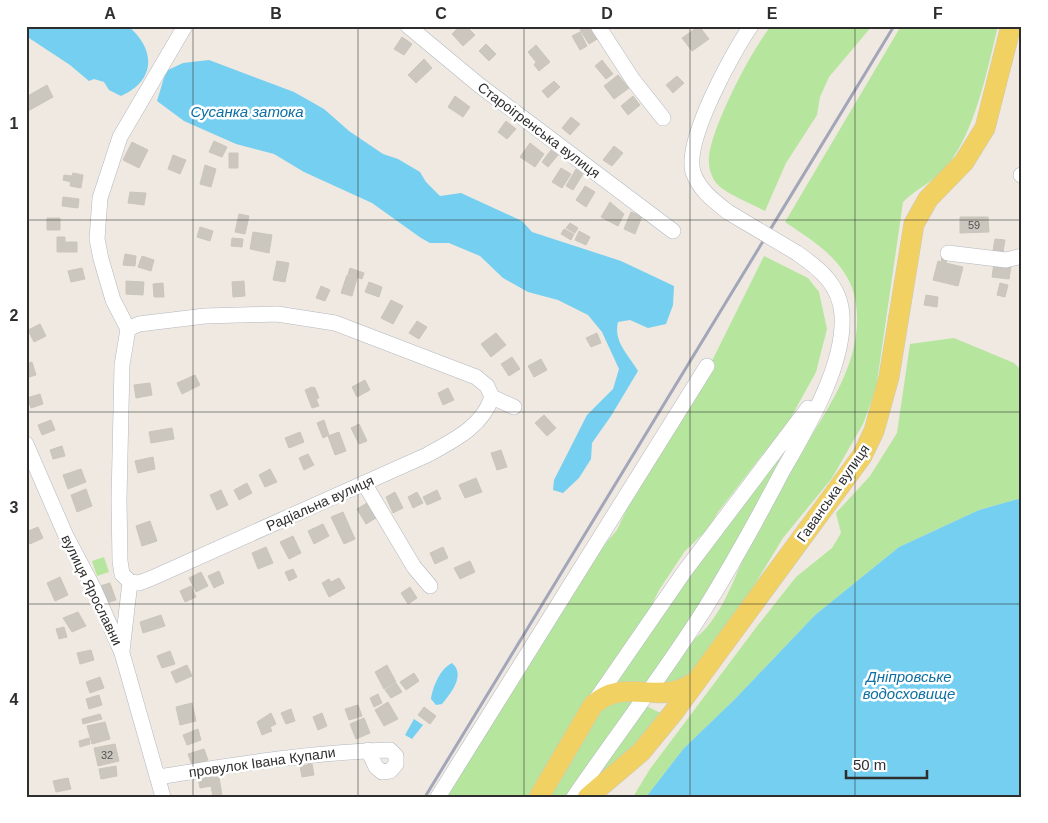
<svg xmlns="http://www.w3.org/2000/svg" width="1048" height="823" font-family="Arial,sans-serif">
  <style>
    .green { fill: #b6e59e }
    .water { fill: #75cff0 }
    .building { fill: #cbc7bf; stroke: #cbc5ba }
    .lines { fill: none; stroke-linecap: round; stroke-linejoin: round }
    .minor-casing { stroke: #b4b7c1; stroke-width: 16 }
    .major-casing { stroke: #c9c9c9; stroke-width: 21 }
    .minor { stroke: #fff; stroke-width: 15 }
    .major { stroke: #f2d163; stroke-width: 20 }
    .rail { stroke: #a3a6b8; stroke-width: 3 }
    .minor-bridge-casing { stroke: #b4b7c1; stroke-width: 16; stroke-linecap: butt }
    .minor-bridge { stroke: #fff; stroke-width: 15 }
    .grid { fill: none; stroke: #2e2e2e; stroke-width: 1; stroke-opacity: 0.55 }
    .labels { text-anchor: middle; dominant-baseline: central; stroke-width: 5; stroke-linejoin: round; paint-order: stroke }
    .number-label { font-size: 11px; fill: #555452 }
    .street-label { font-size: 14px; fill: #2e2e2e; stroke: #fff }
    .water-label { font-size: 15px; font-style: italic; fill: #0d6fa3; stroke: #fff }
    .neatline { fill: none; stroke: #2e2e2e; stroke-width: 2 }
    .grid-label { font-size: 16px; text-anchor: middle; font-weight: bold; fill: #2e2e2e }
  </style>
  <rect width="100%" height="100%" fill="#efe9e1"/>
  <path class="green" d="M771,26H872L829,77L820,97L817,115L786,163L765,211C752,204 727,194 718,185C711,178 708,166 709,157C712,126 751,51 771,26Z
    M901,26H998C987,70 976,130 947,166C936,180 916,189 903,202L876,389L863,424L832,478L783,538L746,599L691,677L661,686C670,672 679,655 691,642C696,637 702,633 707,627C729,601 738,566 754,536C770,507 786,476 804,448C832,402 868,351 854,294C845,260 812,240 785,222Z
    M764,256L808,278L819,292L827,329L816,372L790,419L718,512L708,529L685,551L659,590L645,619L533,797H443L586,566L617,530L637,487L707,371Z
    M954,338L1014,363L1022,371V498L979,510L899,547L815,615L735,699L684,748L646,797H633L650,769L758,625L796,577L832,548L841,533L836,513L870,476L897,433L910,344Z
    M787,446L718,577L645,686L614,685L704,555Z
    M104,557L109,572L97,576L92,561Z
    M636,698L567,797H546L603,704Z
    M646,706L663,714L635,749L594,779Z"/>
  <path class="water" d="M26,26H128C156,49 156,81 121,96L109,90L104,82L94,79L89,81L70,65L26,36Z
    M209,60L294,92L324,109L349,131L383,154L398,159L420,172L426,182L440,196L461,193L522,221L532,232L621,261L674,286L673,305L666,324L648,328L630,320L618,322C613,342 629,355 638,371L611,416L592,443L591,459L579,478L563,493L553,490L554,480L587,415L613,389L619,369L602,332L588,315L558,300L528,292L503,278L480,256L449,243H430L421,238L372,203L304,172L274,154L236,144L184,121L157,101L166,71L183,63Z
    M1022,498V797H646L684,748L735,699L815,615L899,547L979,510Z
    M452,663C466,675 451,693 442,704L436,705L431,699C433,686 440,669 452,663Z
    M414,719L423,725L412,739L405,735Z"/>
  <path class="building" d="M460,26H466L475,35L463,46L452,34Z
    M587,26H592L599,38L589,44L580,30Z
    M699,26L709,39L692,51L682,38Z
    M580,32L587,46L580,50L572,36Z
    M402,37L412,44L404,55L394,49Z
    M486,44L496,54L489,61L479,51Z
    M536,45L550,62L539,71L534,65L536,62L528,52Z
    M424,59L432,68L416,83L408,75Z
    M602,60L613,74L606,79L595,66Z
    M618,75L629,88L614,99L604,86Z
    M677,76L684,83L673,93L666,85Z
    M554,81L560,87L548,98L542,91Z
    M47,85L53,97L28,111L26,97Z
    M455,96L470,107L463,117L448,107Z
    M633,96L640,105L628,115L621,106Z
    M571,117L580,124L570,135L562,128Z
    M506,121L516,129L507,139L498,132Z
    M214,141L227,147L222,157L209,152Z
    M132,142L148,150L139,168L123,160Z
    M530,143L544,154L535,167L520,157Z
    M614,146L623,153L612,166L603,160Z
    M551,150L558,155L548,167L542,162Z
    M229,153H238V168H229Z
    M173,155L186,160L180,174L168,169Z
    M205,165L216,169L211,187L200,184Z
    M561,168L571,174L562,188L552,182Z
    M576,169L583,174L573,190L566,186Z
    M73,173L83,175L81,188L70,186L71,182L63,180L64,175L72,176Z
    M585,186L595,192L586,207L576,200Z
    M130,192L146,193L144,205L128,203Z
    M63,197L79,199L78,208L62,206Z
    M610,202L624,214L618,226L601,217Z
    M631,212L642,216L635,234L624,229Z
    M239,214L249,216L245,234L235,232Z
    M960,217H988L989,232L960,233Z
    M47,218H60V230H47Z
    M570,223L578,228L575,233L566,228Z
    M200,227L213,231L210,241L197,237Z
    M564,229L574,234L571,240L561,234Z
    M579,231L590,237L586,245L575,240Z
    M253,232L272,235L269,253L250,249Z
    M57,237H65V242H77V252H57Z
    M232,238L243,239L242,247L231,246Z
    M995,239L1005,240L1003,252L993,251Z
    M125,254L136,256L135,266L123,265Z
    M142,256L154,260L151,271L138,267Z
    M942,256L948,257L946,263L963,267L958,286L933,280L938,261L941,262Z
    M277,261L289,263L285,282L273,280Z
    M994,263L1011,266L1009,279L992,277Z
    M82,268L85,279L71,282L68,271Z
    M350,268L364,273L362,279L348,274Z
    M347,275L357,278L352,296L341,293Z
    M126,281L144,282L143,295L126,294Z
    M244,281L245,296L233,297L232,282Z
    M369,282L382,287L379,297L365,292Z
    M163,283L164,297H154L153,284Z
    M1000,283L1008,285L1005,297L997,295Z
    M321,286L330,290L325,301L316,298Z
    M926,295L938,297L937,307L924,305Z
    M391,300L403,306L393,324L381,318Z
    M417,321L427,327L419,339L409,333Z
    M40,324L46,336L34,342L28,330Z
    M496,333L506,345L491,357L481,344Z
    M597,333L601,343L591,347L586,338Z
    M512,357L520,369L509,376L501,364Z
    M541,359L547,370L534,377L528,366Z
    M32,362L36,375L26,378V364Z
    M195,375L200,385L182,394L177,383Z
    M365,380L370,390L357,397L352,387Z
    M150,383L152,395L136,398L134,385Z
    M312,387L315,388L319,398L316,399L319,406L312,408L305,390Z
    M448,388L454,400L443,405L438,393Z
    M40,394L43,404L31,408L27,398Z
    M544,415L556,428L547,436L535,423Z
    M51,420L55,430L42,435L38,425Z
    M324,420L329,435L323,438L317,423Z
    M359,424L367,441L359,444L351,428Z
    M172,428L174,439L151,443L149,432Z
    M300,432L304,442L289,448L285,438Z
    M339,432L346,451L335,455L328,436Z
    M62,446L65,456L53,459L50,450Z
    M501,450L507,467L497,470L491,453Z
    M308,454L314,465L304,470L299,458Z
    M153,457L155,469L138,473L135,461Z
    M81,469L86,482L68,489L63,475Z
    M270,469L277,482L265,487L259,475Z
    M476,478L482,492L465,498L459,485Z
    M247,483L252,493L239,500L234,490Z
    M86,489L92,506L77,512L71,495Z
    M221,490L228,505L217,510L210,495Z
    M437,490L441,499L427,505L423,497Z
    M395,492L403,508L393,513L386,497Z
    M417,492L423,503L413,508L408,497Z
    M367,503L376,518L366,524L357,509Z
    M343,512L355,539L344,544L331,517Z
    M150,521L157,541L142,546L136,526Z
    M323,524L329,536L314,544L308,531Z
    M38,527L43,538L30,544L26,532Z
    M293,536L301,553L289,559L280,542Z
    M266,547L273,563L258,569L252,553Z
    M443,547L448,558L435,564L430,553Z
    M470,561L475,572L460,579L454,568Z
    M293,569L297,577L289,581L285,572Z
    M219,571L224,583L214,588L208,576Z
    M201,572L208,586L196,592L189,578Z
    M60,577L68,595L55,601L47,583Z
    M339,578L345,588L329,597L322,583L329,579L331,582Z
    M110,583L116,600L106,603L100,586Z
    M191,586L196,597L185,602L180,591Z
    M410,587L417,598L408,604L401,593Z
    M78,612L86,626L72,632L63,618Z
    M161,615L165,626L143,633L140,622Z
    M64,627L67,637L59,639L56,629Z
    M91,650L94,660L80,664L77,653Z
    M170,651L175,664L162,668L157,656Z
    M187,665L192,676L176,683L171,672Z
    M387,665L396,682L384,689L375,672Z
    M414,673L419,681L406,690L400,682Z
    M100,677L104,688L90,693L86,682Z
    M396,683L402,692L391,698L385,690Z
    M378,694L382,703L374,707L370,698Z
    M99,695L102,705L89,709L86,699Z
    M388,702L398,719L384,726L375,710Z
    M192,703L196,721L180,725L176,707Z
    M358,705L362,716L349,720L345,709Z
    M424,707L436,716L430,724L418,715Z
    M291,709L295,721L286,724L281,713Z
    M271,713L276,724L270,727L272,731L262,735L257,722Z
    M322,713L327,726L318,730L313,717Z
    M100,714L102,719L83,724L82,719Z
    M364,718L370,733L356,739L350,724Z
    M105,722L110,739L92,744L87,726Z
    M198,729L201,740L187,745L183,735Z
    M89,738L90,744L80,747L79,741Z
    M115,744L119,761L98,766L94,748Z
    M204,749L208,760L192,765L188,754Z
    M312,764L314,775L302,777L300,766Z
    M116,766L117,776L101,779L99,769Z
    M212,775V778L219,777L222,796L213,797L211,786L200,788L198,777Z
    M68,778L71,789L56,792L53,781Z"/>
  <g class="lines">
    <defs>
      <path id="minor" d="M408,26L479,85L673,231
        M598,26L633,80L663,118
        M1021,175H1022
        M728,212C714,201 699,190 693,172C684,141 732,53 751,26
        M948,253L1006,260L1022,256
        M128,329L139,324L205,316L277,314L335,323L476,377L487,386L492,397L514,407
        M128,329L113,300L101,259L97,239L100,198L120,137L185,26
        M26,444L66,536L94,589L122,653L163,797
        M364,483L414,567L430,586
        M130,582L139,583L152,578L427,455C454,440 482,427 492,397
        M122,651L130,582L122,574L120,561L119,500L122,365L128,329
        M595,701L684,572L808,408
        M157,777C235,765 311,752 390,750L396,756V764L390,771L382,772L376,767L368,750
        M438,797L707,366
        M574,797C618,733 665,672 706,607C733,563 758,518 782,472C807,428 845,366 842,315C840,285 820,269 797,253"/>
      <path id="major" d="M539,797L593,705C627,675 657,708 695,682
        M588,797L641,752L673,713L862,456L874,431L889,377L914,224L928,199L964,162L985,128L1011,26"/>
    </defs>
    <use href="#minor" class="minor-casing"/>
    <use href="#major" class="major-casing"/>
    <use href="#minor" class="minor"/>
    <use href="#major" class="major"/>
    <path class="rail" d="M425,797L894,26"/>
    <defs>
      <path id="minor-bridge" d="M728,212L797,253"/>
    </defs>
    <use href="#minor-bridge" class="minor-bridge-casing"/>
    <use href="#minor-bridge" class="minor-bridge"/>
  </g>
  <path class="grid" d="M193,26V797M358,26V797M524,26V797M690,26V797M855,26V797M26,220H1022M26,412H1022M26,604H1022"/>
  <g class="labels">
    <g class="number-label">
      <text x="974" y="225">59</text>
      <text x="107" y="755">32</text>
    </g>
    <g class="street-label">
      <text transform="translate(539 130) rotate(37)">Староігренська вулиця</text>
      <text transform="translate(833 493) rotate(-55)">Гаванська вулиця</text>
      <text transform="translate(320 503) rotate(-24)">Радіальна вулиця</text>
      <text transform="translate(92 590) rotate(64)">вулиця Ярославни</text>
      <text transform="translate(262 762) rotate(-8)">провулок Івана Купали</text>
    </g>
    <g class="water-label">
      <text x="247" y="111">Сусанка затока</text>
      <text x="909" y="676">Дніпровське<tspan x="909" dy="17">водосховище</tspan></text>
    </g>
  </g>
  <rect width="1048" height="823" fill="none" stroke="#ffffff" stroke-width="55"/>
  <path d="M846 770v8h81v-8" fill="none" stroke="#2e2e2e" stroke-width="2.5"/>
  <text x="853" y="770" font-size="15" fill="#2e2e2e" stroke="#ffffff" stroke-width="4" paint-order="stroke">50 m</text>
  <rect x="28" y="28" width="992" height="768" class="neatline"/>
  <g class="grid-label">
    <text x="110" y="19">A</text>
    <text x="276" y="19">B</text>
    <text x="441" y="19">C</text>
    <text x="607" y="19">D</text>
    <text x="772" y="19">E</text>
    <text x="938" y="19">F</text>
    <text x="14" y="129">1</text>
    <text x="14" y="321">2</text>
    <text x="14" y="513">3</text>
    <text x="14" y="705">4</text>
  </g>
</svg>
